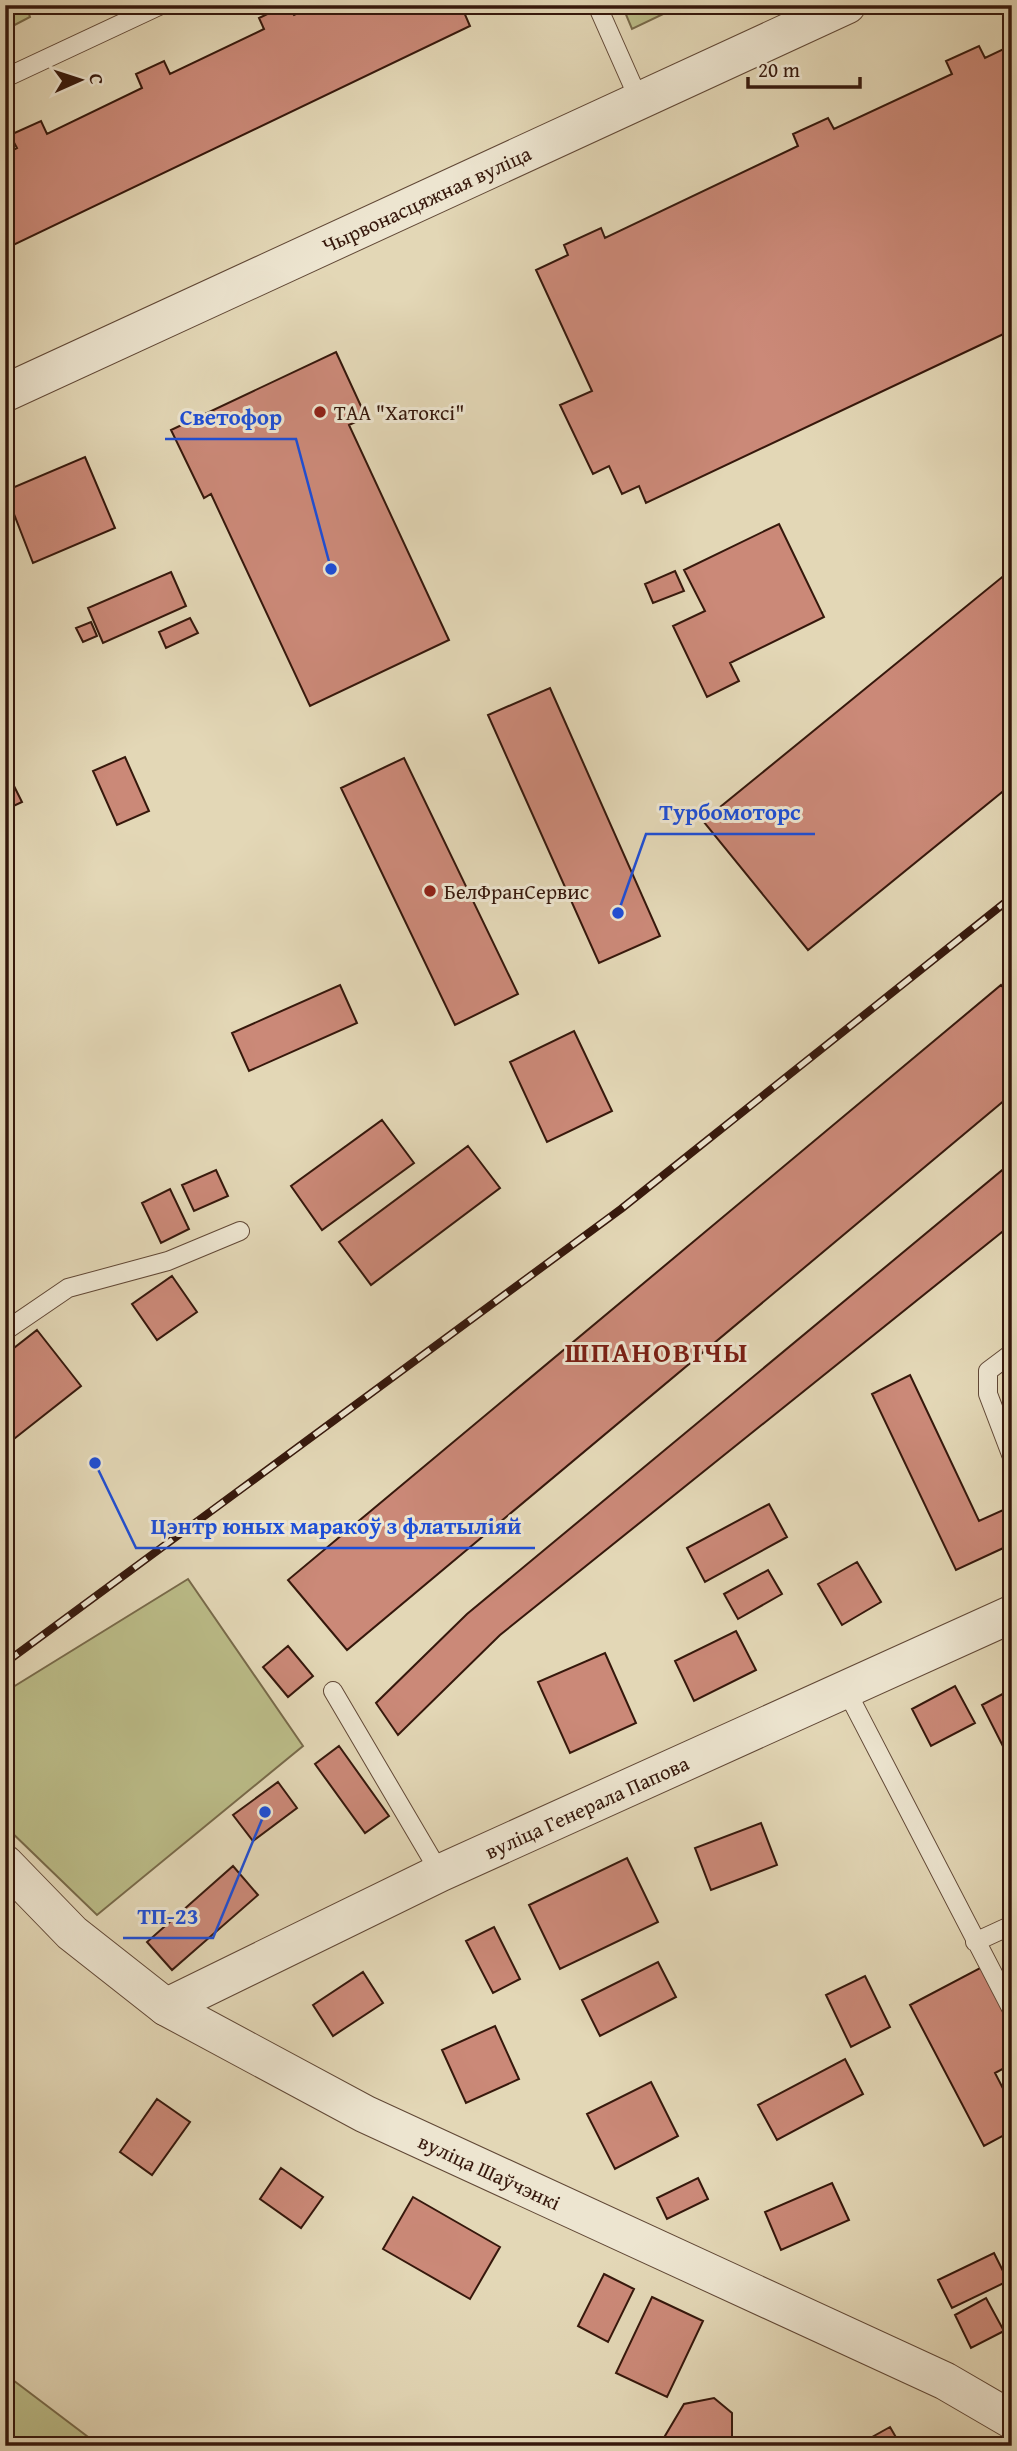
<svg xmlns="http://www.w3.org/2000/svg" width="1017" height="2451" font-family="'Gentium Book Plus',serif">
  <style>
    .green { fill: #bbbc88; stroke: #786a4a; stroke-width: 2 }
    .building { fill: #cb8978; stroke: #36180c; stroke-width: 2 }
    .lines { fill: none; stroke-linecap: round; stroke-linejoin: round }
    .lane-casing { stroke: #614836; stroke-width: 20 }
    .street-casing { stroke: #614836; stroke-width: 39 }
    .lane { stroke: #ede5d0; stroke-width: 18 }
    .street { stroke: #ede5d0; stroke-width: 37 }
    .rail-casing { stroke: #36180c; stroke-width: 8 }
    .rail { stroke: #ede5d0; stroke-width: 5; stroke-dasharray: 16; stroke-linecap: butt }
    .poi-dot { fill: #8f2418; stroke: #ede5d0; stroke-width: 2.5 }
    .labels { text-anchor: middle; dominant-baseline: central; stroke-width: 6; stroke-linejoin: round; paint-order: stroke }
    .street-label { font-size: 21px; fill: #36180c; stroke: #ede5d0 }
    .poi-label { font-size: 21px; fill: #36180c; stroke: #ede5d0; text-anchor: start }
    .district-label { font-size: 28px; font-weight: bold; letter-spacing: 2px; fill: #7a1f14; stroke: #ede5d0 }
    .leader { fill: none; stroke: #1d4ed8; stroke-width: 2.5 }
    .callout-dot { fill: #1d4ed8; stroke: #ede5d0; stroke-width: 2.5 }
    .callout-label { font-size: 23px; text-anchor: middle; font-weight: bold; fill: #1d4ed8; stroke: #ede5d0; stroke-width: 6; stroke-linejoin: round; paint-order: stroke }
  </style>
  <rect width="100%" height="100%" fill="#e3d7b6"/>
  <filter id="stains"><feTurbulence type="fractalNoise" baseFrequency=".00286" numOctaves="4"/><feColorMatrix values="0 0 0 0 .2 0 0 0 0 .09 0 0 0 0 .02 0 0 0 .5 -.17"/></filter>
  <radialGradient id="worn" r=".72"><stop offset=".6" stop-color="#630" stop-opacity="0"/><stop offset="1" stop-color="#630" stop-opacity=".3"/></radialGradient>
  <path class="green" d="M5,5H26L30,17L5,30Z
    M622,5H682L632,29Z
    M188,1579L303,1746L97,1915L5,1826V1692Z
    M5,2374L100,2446H5Z"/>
  <path class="building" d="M286,5L294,15L314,5H472L463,10L470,26L5,249V154L17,148L10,135L41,121L47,134L142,88L136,74L164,61L170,74L264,29L259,18Z
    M1012,45V330L646,503L639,486L622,494L609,466L593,474L560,405L592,391L536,270L568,255L564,245L601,228L605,238L798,146L793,134L828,118L834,129L952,74L946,61L979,46L985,58Z
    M336,352L366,417L349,425L449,640L310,706L211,494L204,498L171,430Z
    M85,457L115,528L33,563L5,491Z
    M779,524L824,617L730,663L739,681L707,697L673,626L705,611L684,570Z
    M1012,569V784L808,950L703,821Z
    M675,571L684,591L653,603L645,584Z
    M171,572L186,606L103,643L88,608Z
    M190,618L198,633L166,648L159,632Z
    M91,622L97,636L83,642L76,628Z
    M550,688L660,936L599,963L488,715Z
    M125,757L149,811L117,825L93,771Z
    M404,758L518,994L455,1025L341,788Z
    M5,768L22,802L5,810Z
    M340,985L357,1023L249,1071L232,1033Z
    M1001,985L1012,997V1094L347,1650L288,1580Z
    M574,1031L612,1111L547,1142L510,1062Z
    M382,1120L414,1163L322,1230L291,1186Z
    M468,1146L500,1188L371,1285L339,1242Z
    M1012,1162V1224L500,1635L398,1735L376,1703L467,1614Z
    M216,1170L228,1196L194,1211L182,1185Z
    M170,1189L189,1229L161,1243L142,1203Z
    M1012,1230V1247L1006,1233Z
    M172,1276L197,1312L157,1340L132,1304Z
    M37,1330L81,1386L5,1446V1355Z
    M910,1375L979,1521L1012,1506V1544L956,1570L872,1394Z
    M769,1504L787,1537L705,1582L687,1548Z
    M857,1562L881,1602L842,1625L818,1584Z
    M768,1570L782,1594L738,1619L724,1594Z
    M736,1631L756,1670L694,1701L675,1661Z
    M288,1646L313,1676L288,1697L263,1667Z
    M605,1653L636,1723L570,1753L538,1682Z
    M955,1686L975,1723L931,1746L912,1709Z
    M1012,1689V1764L982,1705Z
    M339,1746L389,1816L365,1833L315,1764Z
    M278,1782L297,1808L253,1841L233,1815Z
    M761,1823L777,1865L711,1890L695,1848Z
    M627,1858L658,1922L560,1969L529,1905Z
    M233,1866L258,1895L172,1970L147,1942Z
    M494,1927L520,1979L493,1993L466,1941Z
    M658,1962L676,1997L600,2036L582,2000Z
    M982,1967L1012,2024V2064L995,2073L1012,2106V2131L984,2146L910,2005Z
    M363,1972L383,2003L333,2036L313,2005Z
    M865,1976L890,2027L851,2047L826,1995Z
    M495,2026L519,2079L466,2103L442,2050Z
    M845,2059L863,2094L777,2140L758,2105Z
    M651,2082L678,2136L615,2169L587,2114Z
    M157,2099L190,2122L152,2175L120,2152Z
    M281,2168L323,2197L301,2228L260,2199Z
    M698,2178L708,2199L667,2219L657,2198Z
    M832,2183L849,2220L781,2250L765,2212Z
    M413,2197L500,2247L470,2299L383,2249Z
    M994,2253L1008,2281L952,2308L938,2280Z
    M604,2274L634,2289L608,2342L578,2326Z
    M652,2297L703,2321L667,2397L616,2373Z
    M986,2298L1004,2331L971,2348L955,2315Z
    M714,2398L732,2413V2439L727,2446H659L684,2404Z
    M890,2427L901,2446H856Z"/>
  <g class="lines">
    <defs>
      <path id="lane" d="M597,5L640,102
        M5,78L161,5
        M5,1331L68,1288L168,1261L240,1231
        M1012,1353L988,1371V1394L1012,1457
        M845,1688L1012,2010
        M333,1691L440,1873
        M975,1942L1012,1925"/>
      <g id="street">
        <path id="s1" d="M5,393L847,5"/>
        <path id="s2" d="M5,1864L72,1933L166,2007L365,2114L945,2381L1012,2420"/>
        <path id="s3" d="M166,2007L440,1873L1012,1614"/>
      </g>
    </defs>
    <use href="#lane" class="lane-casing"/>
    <use href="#street" class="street-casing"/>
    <use href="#lane" class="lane"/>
    <use href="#street" class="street"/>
    <defs>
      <path id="rail" d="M5,1663L621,1209L1012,897"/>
    </defs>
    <use href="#rail" class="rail-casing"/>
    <use href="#rail" class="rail"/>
  </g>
  <g class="poi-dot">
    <circle cx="320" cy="412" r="7"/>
    <circle cx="430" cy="891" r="7"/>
  </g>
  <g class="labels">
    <g class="street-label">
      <text stroke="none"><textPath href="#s1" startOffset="464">Чырвонасцяжная вуліца</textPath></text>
      <text stroke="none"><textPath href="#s3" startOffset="466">вуліца Генерала Папова</textPath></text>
      <text stroke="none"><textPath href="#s2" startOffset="579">вуліца Шаўчэнкі</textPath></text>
    </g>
    <g class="poi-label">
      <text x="334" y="412">ТАА "Хатоксі"</text>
      <text x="444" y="891">БелФранСервис</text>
    </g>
    <g class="district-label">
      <text x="657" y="1351">ШПАНОВІЧЫ</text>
    </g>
  </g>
  <path class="leader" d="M331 569L296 439H165M618 913L646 834H815M95 1463L136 1548H535M265 1812L213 1938H123"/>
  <g class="callout-dot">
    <circle cx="331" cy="569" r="7"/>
    <circle cx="618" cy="913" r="7"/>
    <circle cx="95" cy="1463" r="7"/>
    <circle cx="265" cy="1812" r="7"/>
  </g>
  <g class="callout-label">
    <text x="231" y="425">Светофор</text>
    <text x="730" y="820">Турбомоторс</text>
    <text x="336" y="1534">Цэнтр юных маракоў з флатыліяй</text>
    <text x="168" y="1924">ТП-23</text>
  </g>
  <rect width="1017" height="2451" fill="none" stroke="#e3d7b6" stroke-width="28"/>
  <rect x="7" y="7" width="1003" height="2437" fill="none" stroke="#36180c" stroke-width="3.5"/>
  <rect x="14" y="14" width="989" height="2423" fill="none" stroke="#36180c" stroke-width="2"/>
  <g transform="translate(80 80) rotate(87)" stroke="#ede5d0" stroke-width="5" paint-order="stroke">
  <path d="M0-5L12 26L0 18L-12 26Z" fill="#36180c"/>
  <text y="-10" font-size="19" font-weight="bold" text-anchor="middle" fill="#36180c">С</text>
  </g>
  <path d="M748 77v10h112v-10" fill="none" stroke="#36180c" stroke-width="3.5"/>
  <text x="758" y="77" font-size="21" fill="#36180c" stroke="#ede5d0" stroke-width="5" paint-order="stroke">20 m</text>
  <rect width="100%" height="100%" filter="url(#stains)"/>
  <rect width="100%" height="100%" fill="url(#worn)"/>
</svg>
